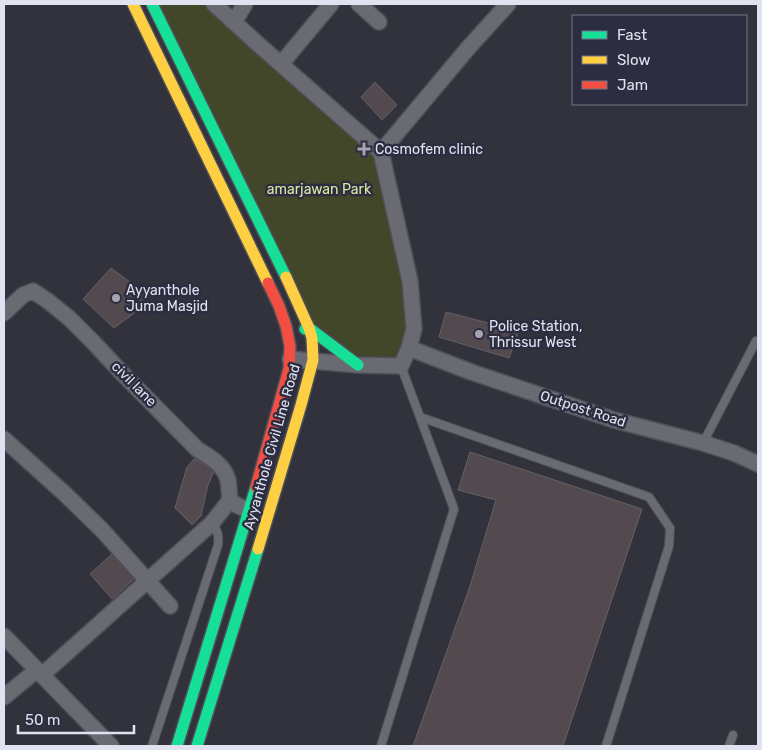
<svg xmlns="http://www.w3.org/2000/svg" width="762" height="750" font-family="Rubik,sans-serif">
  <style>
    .green { fill: #424729 }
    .building { fill: #524a4e; stroke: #656063 }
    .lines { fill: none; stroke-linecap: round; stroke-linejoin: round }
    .lane-casing { stroke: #4e4f58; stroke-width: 10 }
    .street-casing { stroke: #4e4f58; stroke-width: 18 }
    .fast-casing { stroke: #4e4f58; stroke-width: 14 }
    .slow-casing { stroke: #4e4f58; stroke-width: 14 }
    .jam-casing { stroke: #4e4f58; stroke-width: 14 }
    .lane { stroke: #6a6a73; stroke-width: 8 }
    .street { stroke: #6a6a73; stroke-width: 15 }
    .fast { stroke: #16e098; stroke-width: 11 }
    .slow { stroke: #ffcf43; stroke-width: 11 }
    .jam { stroke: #f24e42; stroke-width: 11 }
    .poi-dot { fill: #a4a4b0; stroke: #2d2d41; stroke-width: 2 }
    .labels { text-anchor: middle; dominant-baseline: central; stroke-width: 5; stroke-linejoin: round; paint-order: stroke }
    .poi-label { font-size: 14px; fill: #e1e2ef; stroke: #2d2d41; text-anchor: start }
    .park-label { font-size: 14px; fill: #dce7a1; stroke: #2d2d41 }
    .street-label { font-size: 14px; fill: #e1e2ef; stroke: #2d2d41 }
  </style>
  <rect width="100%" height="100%" fill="#32323c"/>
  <path class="green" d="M154,4H213L381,152L414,329L401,365L359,364L310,328Z"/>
  <path class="building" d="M375,82L397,105L382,120L361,97Z
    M111,268L149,296L133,314L114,328L83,299Z
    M446,312L519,331L509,358L439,337Z
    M470,452L642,509L563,746H413L470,586L496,500L458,490Z
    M194,459L215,469L208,485L201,516L192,525L175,508L187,467Z
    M113,553L135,578L112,599L90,574Z"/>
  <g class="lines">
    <defs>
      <path id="lane" d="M420,417L649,497L670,528L669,546L606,746
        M703,443L756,341
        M152,746L218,545C219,536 218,531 212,523
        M381,746L454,509L401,366
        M729,746L733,735"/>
      <path id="street" d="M214,4L259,45L381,152
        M359,4L379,22
        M234,22L245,4
        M281,64L331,4
        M4,313L23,295L33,291L48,301L69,318L94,343L121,372L197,449C210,457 224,465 228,480C229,486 229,493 230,500L236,505L248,510
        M409,348L471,372L614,420L703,443L734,453L758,464
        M290,359L358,365L401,366L409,348L414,329L410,281L381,152L469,47L508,4
        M4,439L65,494L102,530L170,606
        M4,636L111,746
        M42,675L212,523L230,500
        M4,697L37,670"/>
      <path id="fast" d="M152,4L286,277
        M305,329L309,328L358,365
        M177,746L256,487
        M197,746L258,549"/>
      <path id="slow" d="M133,4L268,283
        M258,549L301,405L313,360L312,338L309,328L286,277"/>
      <path id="jam" d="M256,487L289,369L290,346L286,326L279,306L268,283"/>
    </defs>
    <use href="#lane" class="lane-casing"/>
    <use href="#street" class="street-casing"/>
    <use href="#fast" class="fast-casing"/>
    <use href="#slow" class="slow-casing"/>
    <use href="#jam" class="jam-casing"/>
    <use href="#lane" class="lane"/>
    <use href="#street" class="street"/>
    <use href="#fast" class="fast"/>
    <use href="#slow" class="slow"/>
    <use href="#jam" class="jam"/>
  </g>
  <g class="poi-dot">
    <path d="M361.5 141.5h5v5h5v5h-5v5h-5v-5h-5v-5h5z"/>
    <circle cx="116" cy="298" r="5"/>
    <circle cx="479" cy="334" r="5"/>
  </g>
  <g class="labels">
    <g class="poi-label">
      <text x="375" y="149">Cosmofem clinic</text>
      <text x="126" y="290">Ayyanthole<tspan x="126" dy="16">Juma Masjid</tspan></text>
      <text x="489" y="326">Police Station,<tspan x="489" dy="16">Thrissur West</tspan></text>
    </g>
    <g class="park-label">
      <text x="319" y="189">amarjawan Park</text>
    </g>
    <g class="street-label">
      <text transform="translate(134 384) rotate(45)">civil lane</text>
      <text transform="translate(583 409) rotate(18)">Outpost Road</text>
      <text transform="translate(272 447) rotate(-74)">Ayyanthole Civil Line Road</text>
    </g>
  </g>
  <rect width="762" height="750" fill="none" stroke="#e1e2ef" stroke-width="10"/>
  <rect x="572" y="15" width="175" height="90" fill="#2d2d41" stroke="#757587"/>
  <rect x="582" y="31" width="25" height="8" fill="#16e098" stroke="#757587"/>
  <text x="617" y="40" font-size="15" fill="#e1e2ef">Fast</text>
  <rect x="582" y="56" width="25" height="8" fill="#ffcf43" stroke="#757587"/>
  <text x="617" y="65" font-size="15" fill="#e1e2ef">Slow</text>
  <rect x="582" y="81" width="25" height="8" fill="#f24e42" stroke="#757587"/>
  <text x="617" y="90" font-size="15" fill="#e1e2ef">Jam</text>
  <path d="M18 725v8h116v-8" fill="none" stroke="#e1e2ef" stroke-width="2.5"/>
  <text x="25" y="725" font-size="15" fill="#e1e2ef" stroke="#2d2d41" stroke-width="4" paint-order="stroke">50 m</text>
</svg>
